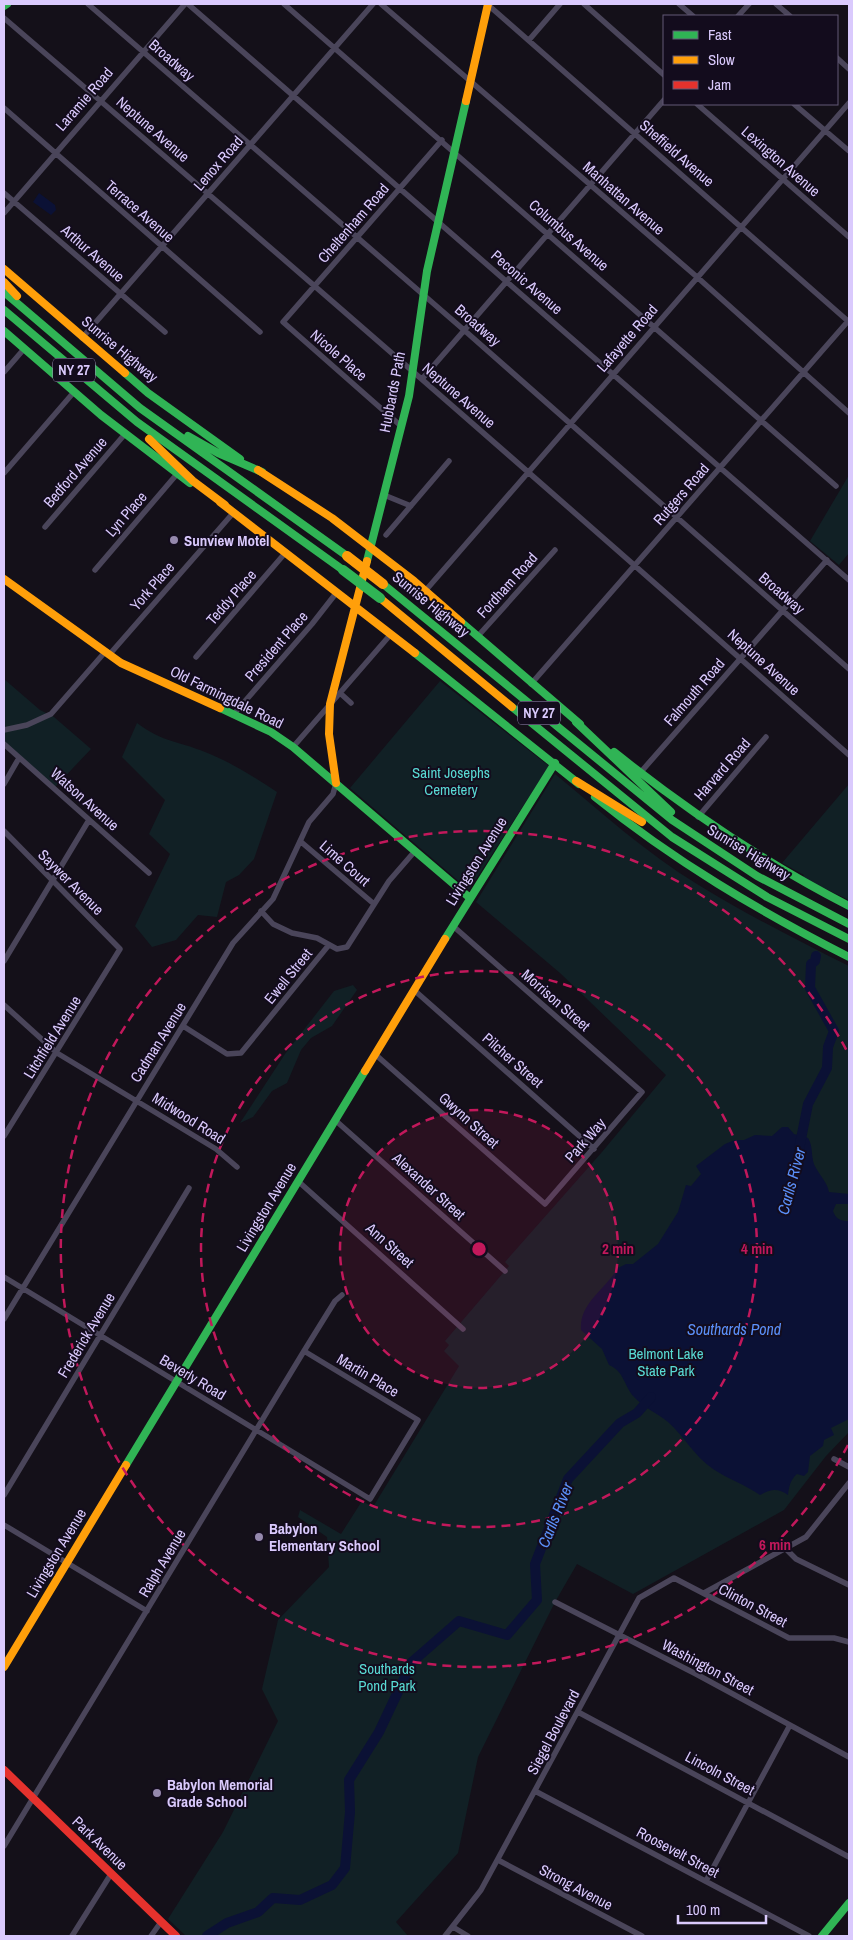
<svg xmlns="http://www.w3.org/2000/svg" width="853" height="1940" font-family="'Archivo Narrow',sans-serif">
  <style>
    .green { fill: #112025 }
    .water { fill: #0b1135 }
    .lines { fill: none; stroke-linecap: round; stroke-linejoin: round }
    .river { stroke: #0b1135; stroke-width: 10 }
    .street { stroke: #4a455a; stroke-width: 5.5 }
    .fast { stroke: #30b455; stroke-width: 8 }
    .slow { stroke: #ff9f0a; stroke-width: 8 }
    .jam { stroke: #e5322d; stroke-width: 8 }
    .fast-bridge { stroke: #30b455; stroke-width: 10 }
    .slow-bridge { stroke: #ff9f0a; stroke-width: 10 }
    .ring { fill: none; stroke: #c2185b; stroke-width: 2.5; stroke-dasharray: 9 6 }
    .poi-dot { fill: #9589ad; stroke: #130c1d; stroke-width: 2 }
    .labels { text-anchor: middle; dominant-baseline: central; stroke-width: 4; stroke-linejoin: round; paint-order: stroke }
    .shield { fill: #130c1d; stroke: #9e91ba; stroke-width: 1 }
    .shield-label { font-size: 14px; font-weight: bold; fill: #dacafd }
    .street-label { font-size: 15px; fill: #dacafd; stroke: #130c1d }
    .poi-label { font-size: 15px; font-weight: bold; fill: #dacafd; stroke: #130c1d; text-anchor: start }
    .park-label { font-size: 15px; fill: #59dad4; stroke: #130c1d }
    .water-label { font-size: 16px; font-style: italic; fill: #5b90fa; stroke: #130c1d }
    .centre { fill: #c2185b; stroke: #130c1d; stroke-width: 2.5 }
    .ring-label { font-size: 15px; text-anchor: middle; font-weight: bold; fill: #c2185b; stroke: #130c1d; stroke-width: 4; stroke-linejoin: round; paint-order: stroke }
  </style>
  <rect width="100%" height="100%" fill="#141019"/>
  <path class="green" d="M849,475V553L839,565L810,541Z
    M4,679L40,710L54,717L91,749L55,787L4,741Z
    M440,681L549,766L469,890L350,788Z
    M137,723C162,742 178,741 205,752C231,762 254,777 277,792L254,859L239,875L226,882L217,917L198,915L176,940L152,947L135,926L170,854L149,834L165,800L122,757Z
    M555,774C601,812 646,853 697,884C746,914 798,941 849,966V1432L826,1456L784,1510L633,1594L577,1564L555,1602L478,1757L458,1853L396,1922L408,1936H186L168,1919L223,1832L278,1721L262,1689L278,1620L329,1567L327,1537L298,1517L300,1510L341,1534L362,1501L373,1507L459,1366L444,1351L449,1345L445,1341L509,1266L505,1262L602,1152L666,1075L560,973L476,902Z
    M849,784V900L802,878L804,875L782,863Z
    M353,985L357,990L332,1026L311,1038L301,1050L287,1083L272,1091L253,1117L240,1123L285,1054L334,991Z"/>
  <path class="water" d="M39,193L55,205L56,210L51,215L33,202Z
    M782,1127H788L794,1134L808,1138C814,1147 810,1159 816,1168C821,1177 827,1182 829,1192L849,1194V1204H836L833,1211C836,1219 840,1221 849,1221V1419L831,1428L834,1435L824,1440L823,1446L810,1456L808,1472L804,1476L797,1474C790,1480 789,1487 788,1495C778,1488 771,1489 760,1495C746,1485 728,1479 713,1469C694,1456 684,1436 668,1422C657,1413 644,1408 634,1397C624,1386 624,1371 609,1365L602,1349L581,1330C579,1303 605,1290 618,1268L626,1264H633L658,1244L678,1212L686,1185L691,1186L701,1174L696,1166L725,1144L735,1140H744L755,1135L772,1136Z"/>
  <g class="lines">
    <path class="river" d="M799,1149L808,1104L827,1068L828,1047L834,1031L810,988L811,964L815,961L816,956
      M207,1936L227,1923L258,1912L273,1898L300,1900L332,1885L345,1868L350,1812L349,1780L379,1732L412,1662L459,1621L507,1635L537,1600L535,1564L568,1479L620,1423L637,1413L651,1397"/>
    <path class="street" d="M88,4L464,330L849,669
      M188,4L849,580
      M284,4L836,486
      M381,4L697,277L849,413
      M487,4L849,322
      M584,4L664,75
      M679,4L693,16
      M776,4L790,16
      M738,16L749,4
      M4,18C287,261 570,507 849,755
      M529,40L560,4
      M837,58L849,69
      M697,104L849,237
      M794,104L849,151
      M4,108L260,332
      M4,193L165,332
      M4,213L185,4
      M82,338L373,4
      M4,372L24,349
      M422,379L664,100
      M401,426L283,322L442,140
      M4,473L74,392
      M384,495L411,506
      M45,527L125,434
      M386,535L449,461
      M95,570L177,474
      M426,590L849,103
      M478,636L555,550
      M109,655L234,512
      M196,657L286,552
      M531,684L849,320
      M340,693L351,703
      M233,715L312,624L337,592
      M4,730L27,725L51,714L105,652
      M4,744L149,873
      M293,747L391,634
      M640,773L827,560
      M4,784L19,758
      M698,817L766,737
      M4,831L120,949L4,1136
      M300,841L374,904
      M261,911L273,924L292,933L317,938L337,949L347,947L389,881L415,851
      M4,961L89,820
      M414,990L594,1149
      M4,1005L57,1053L216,1149L237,1167
      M183,1026L227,1054L241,1053L328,946
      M376,1055L545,1204L642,1092L453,926
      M335,1120L505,1271
      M299,1182L463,1329
      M4,1277L370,1499L418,1420L304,1351
      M4,1319L233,943L273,899L309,822L333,794L336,783
      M834,1459L849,1467
      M4,1495L189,1188
      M4,1525L147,1611
      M785,1548L796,1559L849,1585
      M704,1593L806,1537L849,1483
      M555,1602L696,1674L849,1757
      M578,1712L849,1857
      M535,1791L809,1936
      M4,1846L304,1351L335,1301L342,1295
      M498,1860L642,1936
      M706,1881L790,1725
      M453,1927L468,1936
      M72,1936L111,1874
      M151,1936L161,1922
      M445,1936L481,1890L639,1598L674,1578L789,1638H834L849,1642"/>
    <path class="fast" d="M4,6L7,4
      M4,292L140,408L347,556
      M4,310L137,422L343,570
      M4,331L101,415L190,483
      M125,373L148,393L240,459
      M188,436L218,453L262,472
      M367,561L409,396L427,271L466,101
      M383,584L672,820L757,876L849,924
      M461,622L580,724
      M415,653L579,784
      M512,707L672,837L767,897L849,939
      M220,708L271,732L293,747L470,898
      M576,722L671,812
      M614,752C688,811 765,863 849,906
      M595,797C674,861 759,911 849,957
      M445,939L555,763
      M126,1465L365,1071
      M822,1936L849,1903"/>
    <path class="slow" d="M466,101L488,4
      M4,269L125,373
      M4,282L17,296
      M149,439L193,481L225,505
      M258,470L332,518L414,581L461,622
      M220,502L415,653
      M4,579L121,663L220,708
      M380,598L512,707
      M576,781L642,822
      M336,783L329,734L330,704L367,561
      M365,1071L445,939
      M4,1667L126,1465"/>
    <path class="jam" d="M4,1770L176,1936"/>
    <path class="fast-bridge" d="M343,570L380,598"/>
    <path class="slow-bridge" d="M347,556L383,584"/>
  </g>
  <circle cx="479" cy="1249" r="139" fill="#c2185b" fill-opacity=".12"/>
  <g class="ring">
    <circle cx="479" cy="1249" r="139"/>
    <circle cx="479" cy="1249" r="278"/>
    <path d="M848 1445A418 418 0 1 1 848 1053"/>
  </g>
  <g class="poi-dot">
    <circle cx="174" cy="540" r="5"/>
    <circle cx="259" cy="1537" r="5"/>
    <circle cx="157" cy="1793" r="5"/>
  </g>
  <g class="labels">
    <g class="shield">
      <rect x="53" y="358.5" width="42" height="23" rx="4"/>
      <rect x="518" y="701.5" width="42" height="23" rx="4"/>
    </g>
    <g class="shield-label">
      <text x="74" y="370">NY 27</text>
      <text x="539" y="713">NY 27</text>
    </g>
    <g class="street-label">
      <text transform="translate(172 60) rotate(41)">Broadway</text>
      <text transform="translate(84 99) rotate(-49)">Laramie Road</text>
      <text transform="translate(153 129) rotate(41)">Neptune Avenue</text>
      <text transform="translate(677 153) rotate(41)">Sheffield Avenue</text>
      <text transform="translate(781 161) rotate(41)">Lexington Avenue</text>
      <text transform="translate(218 163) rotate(-49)">Lenox Road</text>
      <text transform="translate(624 198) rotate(41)">Manhattan Avenue</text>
      <text transform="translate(140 211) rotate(41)">Terrace Avenue</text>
      <text transform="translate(353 223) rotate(-49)">Cheltenham Road</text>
      <text transform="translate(569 235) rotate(41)">Columbus Avenue</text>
      <text transform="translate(93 253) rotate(41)">Arthur Avenue</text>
      <text transform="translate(527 282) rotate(41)">Peconic Avenue</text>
      <text transform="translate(478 325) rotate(41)">Broadway</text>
      <text transform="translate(627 338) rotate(-49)">Lafayette Road</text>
      <text transform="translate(120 349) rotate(40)">Sunrise Highway</text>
      <text transform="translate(339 355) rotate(41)">Nicole Place</text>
      <text transform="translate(392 392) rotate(-79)">Hubbards Path</text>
      <text transform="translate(459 395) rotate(41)">Neptune Avenue</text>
      <text transform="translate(75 472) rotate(-49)">Bedford Avenue</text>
      <text transform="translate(681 494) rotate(-49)">Rutgers Road</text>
      <text transform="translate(126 514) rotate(-49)">Lyn Place</text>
      <text transform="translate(507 585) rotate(-48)">Fordham Road</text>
      <text transform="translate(152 586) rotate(-49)">York Place</text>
      <text transform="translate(782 593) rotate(41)">Broadway</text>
      <text transform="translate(231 597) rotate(-49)">Teddy Place</text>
      <text transform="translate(431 604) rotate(39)">Sunrise Highway</text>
      <text transform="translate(276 646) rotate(-49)">President Place</text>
      <text transform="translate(764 662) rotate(42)">Neptune Avenue</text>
      <text transform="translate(694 692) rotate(-49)">Falmouth Road</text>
      <text transform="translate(227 697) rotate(26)">Old Farmingdale Road</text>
      <text transform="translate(722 769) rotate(-49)">Harvard Road</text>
      <text transform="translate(85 799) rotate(42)">Watson Avenue</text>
      <text transform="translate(749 852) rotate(31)">Sunrise Highway</text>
      <text transform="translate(476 861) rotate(-58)">Livingston Avenue</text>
      <text transform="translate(345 863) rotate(41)">Lime Court</text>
      <text transform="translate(71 882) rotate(45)">Saywer Avenue</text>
      <text transform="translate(288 976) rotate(-51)">Ewell Street</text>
      <text transform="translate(556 1000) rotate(41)">Morrison Street</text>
      <text transform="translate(52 1037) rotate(-58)">Litchfield Avenue</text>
      <text transform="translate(158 1042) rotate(-58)">Cadman Avenue</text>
      <text transform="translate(513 1060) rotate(41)">Pilcher Street</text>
      <text transform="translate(189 1118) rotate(32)">Midwood Road</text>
      <text transform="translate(469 1120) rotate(42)">Gwynn Street</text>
      <text transform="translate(585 1140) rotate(-49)">Park Way</text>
      <text transform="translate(429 1186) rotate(42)">Alexander Street</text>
      <text transform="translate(266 1207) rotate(-59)">Livingston Avenue</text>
      <text transform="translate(390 1245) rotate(42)">Ann Street</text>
      <text transform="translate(86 1335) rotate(-59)">Frederick Avenue</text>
      <text transform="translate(368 1375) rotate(31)">Martin Place</text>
      <text transform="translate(193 1377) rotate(31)">Beverly Road</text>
      <text transform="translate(56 1553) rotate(-59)">Livingston Avenue</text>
      <text transform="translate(162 1563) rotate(-59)">Ralph Avenue</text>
      <text transform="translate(753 1605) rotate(28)">Clinton Street</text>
      <text transform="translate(708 1667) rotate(28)">Washington Street</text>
      <text transform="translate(553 1732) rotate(-62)">Siegel Boulevard</text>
      <text transform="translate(720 1773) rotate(28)">Lincoln Street</text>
      <text transform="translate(100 1843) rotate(44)">Park Avenue</text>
      <text transform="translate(678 1852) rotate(28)">Roosevelt Street</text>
      <text transform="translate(576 1887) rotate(28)">Strong Avenue</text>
    </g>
    <g class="poi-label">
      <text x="184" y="540">Sunview Motel</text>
      <text x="269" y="1528">Babylon<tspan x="269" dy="17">Elementary School</tspan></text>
      <text x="167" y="1784">Babylon Memorial<tspan x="167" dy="17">Grade School</tspan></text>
    </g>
    <g class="park-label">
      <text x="451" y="772">Saint Josephs<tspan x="451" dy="17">Cemetery</tspan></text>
      <text x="666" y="1353">Belmont Lake<tspan x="666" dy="17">State Park</tspan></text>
      <text x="387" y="1668">Southards<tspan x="387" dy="17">Pond Park</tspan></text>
    </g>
    <g class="water-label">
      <text transform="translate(791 1181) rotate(-75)">Carlls River</text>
      <text x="734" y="1329">Southards Pond</text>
      <text transform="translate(555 1515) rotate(-68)">Carlls River</text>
    </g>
  </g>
  <circle cx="479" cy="1249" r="8" class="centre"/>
  <g class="ring-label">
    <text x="618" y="1254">2 min</text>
    <text x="757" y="1254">4 min</text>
    <text x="775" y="1550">6 min</text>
  </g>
  <rect width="853" height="1940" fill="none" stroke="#dacafd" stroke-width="10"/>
  <rect x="663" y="15" width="175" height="90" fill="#130c1d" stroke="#635877"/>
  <rect x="673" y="31" width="25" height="8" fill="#30b455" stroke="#635877"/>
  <text x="708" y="40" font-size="15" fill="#dacafd">Fast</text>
  <rect x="673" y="56" width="25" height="8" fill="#ff9f0a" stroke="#635877"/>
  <text x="708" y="65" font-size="15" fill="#dacafd">Slow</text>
  <rect x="673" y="81" width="25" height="8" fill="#e5322d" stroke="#635877"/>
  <text x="708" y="90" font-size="15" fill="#dacafd">Jam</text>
  <path d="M678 1915v8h88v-8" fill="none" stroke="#dacafd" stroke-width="2.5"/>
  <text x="686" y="1915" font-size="15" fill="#dacafd" stroke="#130c1d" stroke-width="4" paint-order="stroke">100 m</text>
</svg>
